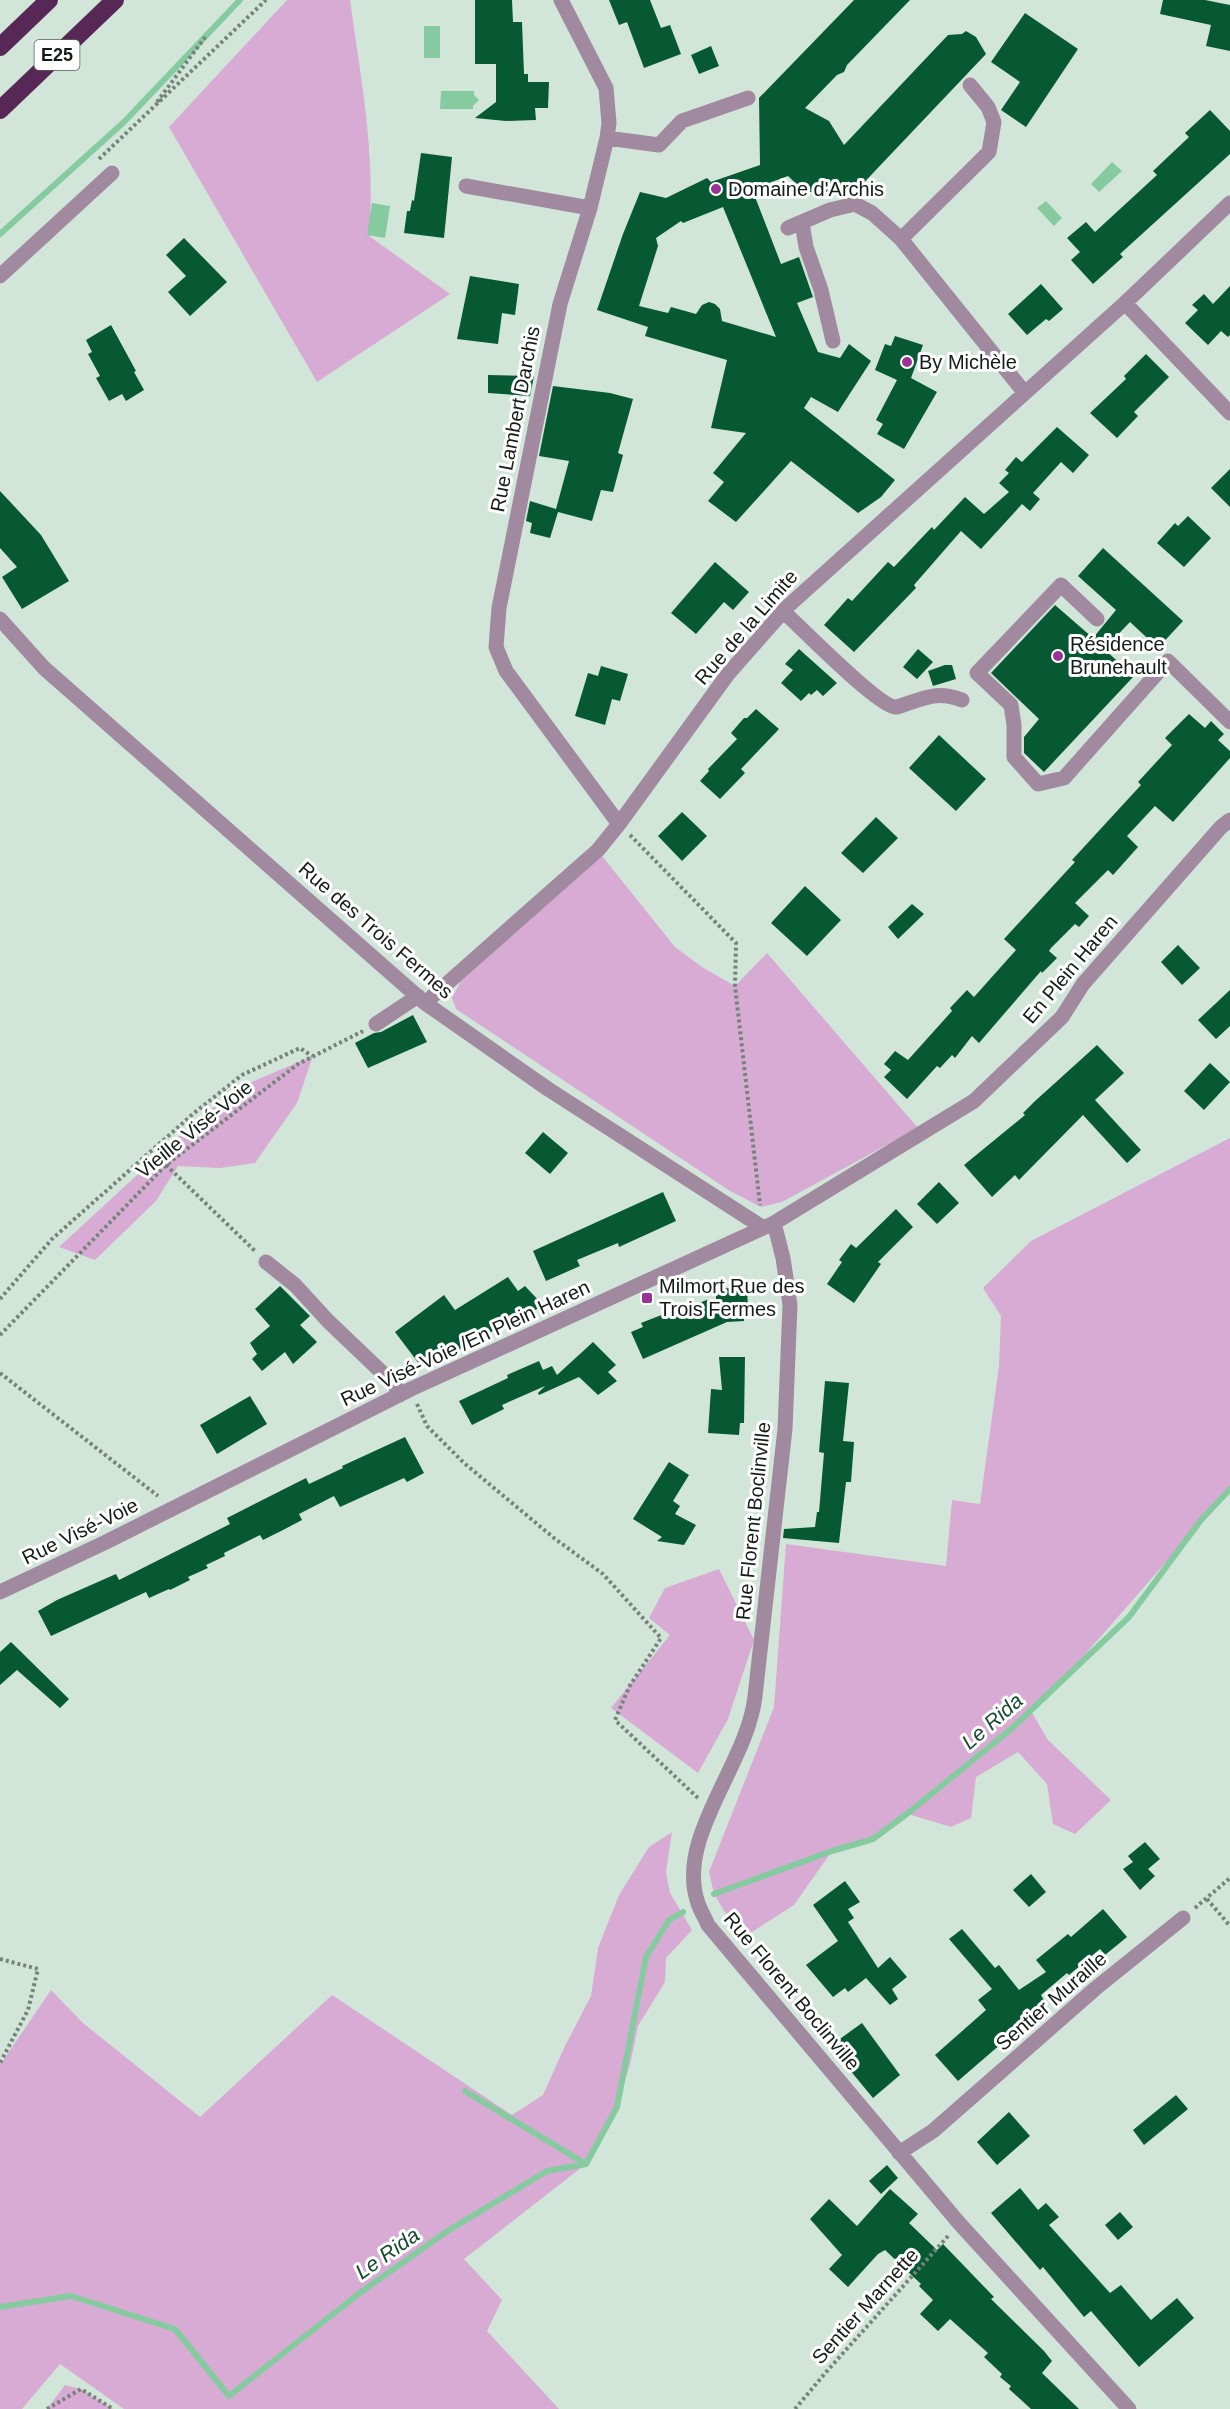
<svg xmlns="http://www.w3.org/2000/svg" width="1230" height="2409" font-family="Helvetica,sans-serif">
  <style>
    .green { fill: #d7abd4 }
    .water { fill: #85cb9f }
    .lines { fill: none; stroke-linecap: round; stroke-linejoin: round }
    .stream { stroke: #85cb9f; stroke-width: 6 }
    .building { fill: #075933; fill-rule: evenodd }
    .path { stroke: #75837a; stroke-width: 4; stroke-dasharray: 3 3; stroke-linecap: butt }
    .minor { stroke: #a189a0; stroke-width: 15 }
    .highway { stroke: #572856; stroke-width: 18 }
    .poi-dot { fill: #993398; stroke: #fff; stroke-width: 2 }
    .labels { text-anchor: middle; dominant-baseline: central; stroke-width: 6; stroke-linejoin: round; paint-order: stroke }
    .shield { fill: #fff; stroke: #5a605d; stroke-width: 1.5 }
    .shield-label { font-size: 18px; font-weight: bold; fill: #141c17 }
    .poi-label { font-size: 20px; fill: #141c17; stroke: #fff; text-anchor: start }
    .street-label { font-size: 20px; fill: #141c17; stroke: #fff }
    .water-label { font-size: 21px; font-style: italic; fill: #144a2d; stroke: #fff }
  </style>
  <rect width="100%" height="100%" fill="#d1e6d8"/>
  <path class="green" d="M287,0H350C361,80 376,154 369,236L450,294L317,382L169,127Z
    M602,856L675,947L702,967L735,986L767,953L918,1128L782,1202L761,1207L730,1191L456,1009L452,998L461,981Z
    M313,1056L297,1103L255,1163L220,1168L178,1166L156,1201L95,1260L59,1247L200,1117L247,1084Z
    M1230,1138V1489L1054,1690L1031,1711L1048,1740L1111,1800L1075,1834L1053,1824L1047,1784L1018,1752L976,1777L971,1818L951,1827L908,1814L873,1839L832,1851L794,1905L741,1939L714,1894L709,1872L774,1707L786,1544L946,1566L952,1500L980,1504L999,1366L1001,1316L983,1288L1031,1241Z
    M719,1569L754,1640L728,1719L698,1773L611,1708L670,1635L649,1618L665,1588Z
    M672,1832L666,1872L670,1893L692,1930L666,1958L665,1982L638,2026L630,2064L617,2107L586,2164L464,2259L502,2300L487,2331L559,2409H124L60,2364L22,2409H0V2065L51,1990L83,2023L200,2117L332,1995L512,2115L543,2095L565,2046L591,1996L598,1948L619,1895L649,1847Z
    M65,2385L81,2389L113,2409H47Z"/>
  <path class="water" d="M424,26H440V58H424Z
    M441,91H474V95L479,100L473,106V109H440Z
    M1112,162L1122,171L1099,192L1091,184Z
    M1046,201L1062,218L1054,226L1037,208Z
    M372,203L390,206L385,238L367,235Z"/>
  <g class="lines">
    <path class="stream" d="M0,234L124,122L240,0
      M714,1894L832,1851L873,1839L908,1813L1010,1730L1129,1617L1201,1520L1230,1489
      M465,2091L586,2164
      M0,2307L71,2296L175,2329L229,2396L361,2292L446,2232L547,2171L586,2164L617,2107L646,1957L669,1920L683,1912"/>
  </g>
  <path class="building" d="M475,0H512L513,22H522L524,74H528V82H549L548,108H535L536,120L506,121L475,118L496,102V64H475Z
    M609,0H650L661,28L670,25L681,54L644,68L627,22L619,25Z
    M854,0H910L847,65L844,72L837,75L805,108L829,121L844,145L948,35L962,34L966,31L976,37L986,54L855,192H805L788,176L752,189L781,264L799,257L813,297L797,303L818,352L840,358L849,344L871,361L838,412L811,397L804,408L895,480L881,497L858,513L791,461L736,522L708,501L724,482L713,473L746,433L711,428L727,360L645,336L648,327L597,310L623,234L640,192L666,198L707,178L711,182L760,165L759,98ZM723,207L776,337L722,321L720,309L715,304L709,302L702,305L696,314L671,307L668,313L639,306L658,246L656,238L681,221L683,223Z
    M1163,0H1205L1230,5V51L1206,46L1211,25L1160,14Z
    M1025,13L1078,49L1026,127L1001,110L1020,82L991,62Z
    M711,46L719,66L699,74L691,55Z
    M1210,110L1230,131V154L1120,254L1123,257L1093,284L1071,260L1080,252L1067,238L1086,222L1095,232L1157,175L1153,171L1189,137L1185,133Z
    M421,153L452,157L444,238L404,233L407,211H410L412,200L414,201Z
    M184,238L227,282L190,316L168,292L186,276L166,255Z
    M470,276L519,284L515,315L502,313L498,344L457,339Z
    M1041,284L1063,309L1049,321L1046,319L1027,335L1008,314Z
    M1230,286V335L1228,337L1221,331L1208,345L1185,323L1198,310L1192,305L1204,294L1213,304Z
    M111,325L136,371L134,372L144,390L126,401L122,394L109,401L96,378L100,376L88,354L92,352L86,340Z
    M895,336L923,345L911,378L937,392L904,449L877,434L883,424L876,420L897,380L875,370L885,344L891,346Z
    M1146,354L1169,377L1134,412L1138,416L1117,438L1090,413L1126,379L1124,376Z
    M488,375L534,376L530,396L488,393Z
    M553,386L610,393L633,399L618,453L623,455L613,492L601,490L592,521L558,512L550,538L530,533L532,523L526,521L530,501L556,509L569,461L539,456Z
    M1057,427L1089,455L1073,473L1061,462L1033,493L1040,499L1030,511L1022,504L981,549L961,531L914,585L916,588L854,652L824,625L848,598L852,601L888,562L894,567L932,527L934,530L965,497L984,514L1009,492L999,483L1009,473L1005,470L1016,457L1022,462Z
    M1230,469V507L1211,488Z
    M0,491L41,535L69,581L22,609L2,577L17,567L0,548Z
    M1188,516L1211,538L1184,567L1157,543L1175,523L1178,526Z
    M1103,548L1183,621L1158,648L1130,622L1104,649L1134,676L1044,772L1024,753V737L1039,719L991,673L1055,605L1093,638L1116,610L1078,576Z
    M715,562L749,592L733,610L724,602L696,634L671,613Z
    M799,649L837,683L823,696L817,690L811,695L809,693L801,701L781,683L793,670L785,664Z
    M918,649L933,662L917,679L903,667Z
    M945,665H952L956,679L933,686L928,671Z
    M601,666L628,674L620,701L612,699L605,725L575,716L588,673L598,676Z
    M756,709L779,729L741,769L745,773L720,799L700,781L709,771L708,769L737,739L731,733L744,718H747Z
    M1189,714L1205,728L1211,721L1224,734L1218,740L1230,751V758L1173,822L1155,806L1127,836L1138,847L1113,875L1108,870L1075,903L1089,916L1079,927L1075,924L1051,948L1049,951L1057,958L1042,973L1041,971L979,1043L972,1036L955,1058L952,1055L940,1068L937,1066L907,1099L884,1077L891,1070L884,1064L895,1051L908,1060L952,1011L950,1008L967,990L974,997L1016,950L1004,939L1075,862L1072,860L1141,785L1138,782L1172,745L1165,738Z
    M939,735L986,779L956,811L909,768Z
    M682,812L707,836L682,861L658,836Z
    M876,817L898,838L863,873L841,853Z
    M805,886L841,920L807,956L771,923Z
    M912,904L924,914L898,939L888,927Z
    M1178,945L1200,968L1182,985L1161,962Z
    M1230,990V1026L1216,1039L1198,1020Z
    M413,1015L427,1042L368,1068L355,1043L374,1033L381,1032Z
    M1097,1045L1124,1073L1095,1100L1141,1150L1127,1163L1083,1115L1019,1180L1015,1175L992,1197L964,1165L1025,1115L1023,1113L1034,1102Z
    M1210,1063L1230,1082L1204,1110L1184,1091Z
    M543,1132L568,1153L550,1174L525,1153Z
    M939,1182L959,1203L937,1224L917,1204Z
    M663,1192L676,1221L619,1247L618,1243L577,1260L580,1266L546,1281L533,1251Z
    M896,1209L913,1227L878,1262L881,1264L854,1303L827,1284L842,1262L839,1260L851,1244L856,1248Z
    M508,1277L518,1291L525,1286L543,1305L513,1325L511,1321L453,1353L448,1345L420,1365L395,1332L444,1295L455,1310Z
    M280,1286L310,1316L300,1325L317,1342L293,1364L285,1352L262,1371L252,1359L257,1354L250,1343L270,1326L255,1309Z
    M747,1287L748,1309H744V1321L727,1322L643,1359L631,1332L643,1327L641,1323L669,1312L670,1315L709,1299H716V1289Z
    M593,1342L616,1365L608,1372L617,1381L598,1395L579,1377L539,1395L538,1393L545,1386L502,1405L504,1409L472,1425L459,1401L508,1378L507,1375L539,1361L543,1370L552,1366L557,1375Z
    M719,1357H745L744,1423H740L739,1435L708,1433L711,1389L722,1390Z
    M825,1381L849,1383L843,1441L854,1442L851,1482H846L839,1543L783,1538L784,1529L815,1527L817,1512H819L824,1453L819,1452Z
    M250,1396L267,1424L217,1454L200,1425Z
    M405,1437L424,1473L407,1482L404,1478L340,1507L334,1496L299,1514L302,1520L283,1530L263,1540L260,1535L224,1553L225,1556L206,1565L208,1568L188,1577L190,1580L170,1590L169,1589L149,1598L146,1592L51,1636L38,1611L57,1600L116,1574L119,1580L230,1524L227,1518L306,1478L309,1484L343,1468L342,1466Z
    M669,1462L689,1475L673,1501L680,1506L675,1514L696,1525L684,1545L657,1541L662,1537L633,1519Z
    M11,1642L69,1699L60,1708L17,1670L0,1685V1652Z
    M1145,1842L1160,1859L1148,1869L1155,1876L1140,1890L1123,1869L1133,1862L1128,1856Z
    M1031,1874L1046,1892L1029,1907L1013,1890Z
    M845,1881L860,1902L848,1909L854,1918L848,1922L878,1968L890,1957L907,1977L892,1989L898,1999L890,2005L866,1978L848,1992L845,1988L833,1997L806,1965L838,1941L813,1905Z
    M1103,1909L1127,1937L1105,1955L1100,1949L1069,1975L1067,1973L1041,1995L1045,2002L1035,2009L1038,2012L958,2081L935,2055L986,2010L978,2000L992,1989L949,1939L962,1929L995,1968L999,1965L1019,1990L1046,1972L1036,1960L1068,1934L1071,1937Z
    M862,2023L900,2075L873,2098L830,2046Z
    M1176,2095L1188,2109L1144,2145L1133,2130Z
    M1009,2112L1030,2136L997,2165L977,2142Z
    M887,2165L898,2178L881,2194L869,2181Z
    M1020,2188L1038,2210L1046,2203L1059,2217L1049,2225L1110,2293L1121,2285L1151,2320L1177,2298L1194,2318L1139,2367L1091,2311L1084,2317L1043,2267L1040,2270L991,2213Z
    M890,2189L918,2214L909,2223L937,2250L943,2244L994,2297L991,2299L1044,2351L1052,2361L1042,2373L1079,2409H1031L1009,2389L1011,2386L1000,2377L1002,2374L984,2357L988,2353L950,2319L938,2331L920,2314L933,2300L919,2286L921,2284L885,2250L878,2254L848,2287L829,2269L842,2255L810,2219L829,2199L857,2226Z
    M1120,2212L1133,2227L1118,2240L1105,2225Z"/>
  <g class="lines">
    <path class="path" d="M157,102L206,36
      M99,159L266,0
      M630,835L736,943L735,986L760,1205
      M166,1165L255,1251
      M0,1299L52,1239L194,1113L242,1075L300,1048L312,1056
      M0,1335L166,1165L298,1064L363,1031
      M0,1373L158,1496
      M417,1404L427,1426L464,1463L554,1538L603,1574L661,1638L629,1687L615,1720L699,1799
      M1207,1899L1230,1926
      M1195,1908L1230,1878
      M0,1959L38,1969L28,2010L0,2063
      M47,2409L81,2389L113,2409
      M795,2409L827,2371L949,2235"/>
    <path class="minor" d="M561,0L606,88L609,123L607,138L590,208L560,304L499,608L496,647L506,671L619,824
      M607,138L659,145L682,121L748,98
      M466,186L590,208
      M802,223L806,247L821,290L833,341
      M788,228L830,210L855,204L872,213L901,239L1024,392
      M901,239L989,152L994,122L988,107L970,85
      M0,276L112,173
      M1125,303L1230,413
      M783,611C800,627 878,706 895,707C899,707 905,704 909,703C930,696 940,692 962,700
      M0,619L44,668L425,1003L548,1089L762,1227
      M1097,619L1061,585L977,673L1011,705L1014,725V757L1038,784L1064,778L1168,661L1230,722
      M425,1003L598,850L619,824L728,674L787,607L1125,303L1230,203
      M376,1024L418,996
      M774,1223L783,1258L790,1305L785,1429L755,1696C748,1763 677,1835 697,1900C699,1909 705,1917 708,1925L959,2223L1129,2409
      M266,1262L295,1285L328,1321L394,1384L400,1395
      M0,1592L104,1543L411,1389L774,1223L974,1101L1062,1017L1083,984L1221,827L1230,820
      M899,2153L933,2131L1096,1988L1183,1918"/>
    <path class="highway" d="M0,47L49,0
      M0,110L115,0"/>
  </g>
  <g class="poi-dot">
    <circle cx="716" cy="189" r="6"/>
    <circle cx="907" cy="362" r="6"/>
    <circle cx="1058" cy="656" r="6"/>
    <rect x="641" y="1292" width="12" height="12" rx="3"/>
  </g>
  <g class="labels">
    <rect class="shield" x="34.5" y="40" width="45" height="30" rx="4.5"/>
    <g class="shield-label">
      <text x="57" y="55">E25</text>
    </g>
    <g class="poi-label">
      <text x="728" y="189">Domaine d'Archis</text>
      <text x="919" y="362">By Michèle</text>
      <text x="1070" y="644">Résidence<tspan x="1070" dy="23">Brunehault</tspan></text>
      <text x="659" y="1286">Milmort Rue des<tspan x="659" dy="23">Trois Fermes</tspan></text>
    </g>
    <g class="street-label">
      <text transform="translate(515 419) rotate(-79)">Rue Lambert Darchis</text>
      <text transform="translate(746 627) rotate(-49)">Rue de la Limite</text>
      <text transform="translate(376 930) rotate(41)">Rue des Trois Fermes</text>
      <text transform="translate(1070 969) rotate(-50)">En Plein Haren</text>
      <text transform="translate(194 1129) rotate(-39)">Vieille Visé-Voie</text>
      <text transform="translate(465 1343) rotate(-25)">Rue Visé-Voie /En Plein Haren</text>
      <text transform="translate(753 1521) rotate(-84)">Rue Florent Boclinville</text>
      <text transform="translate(80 1531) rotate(-26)">Rue Visé-Voie</text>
      <text transform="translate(792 1991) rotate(50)">Rue Florent Boclinville</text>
      <text transform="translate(1051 2001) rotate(-41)">Sentier Muraille</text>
      <text transform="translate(865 2306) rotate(-48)">Sentier Marnette</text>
    </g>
    <g class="water-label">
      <text transform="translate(992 1721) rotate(-41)">Le Rida</text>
      <text transform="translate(387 2253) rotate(-35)">Le Rida</text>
    </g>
  </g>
</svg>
